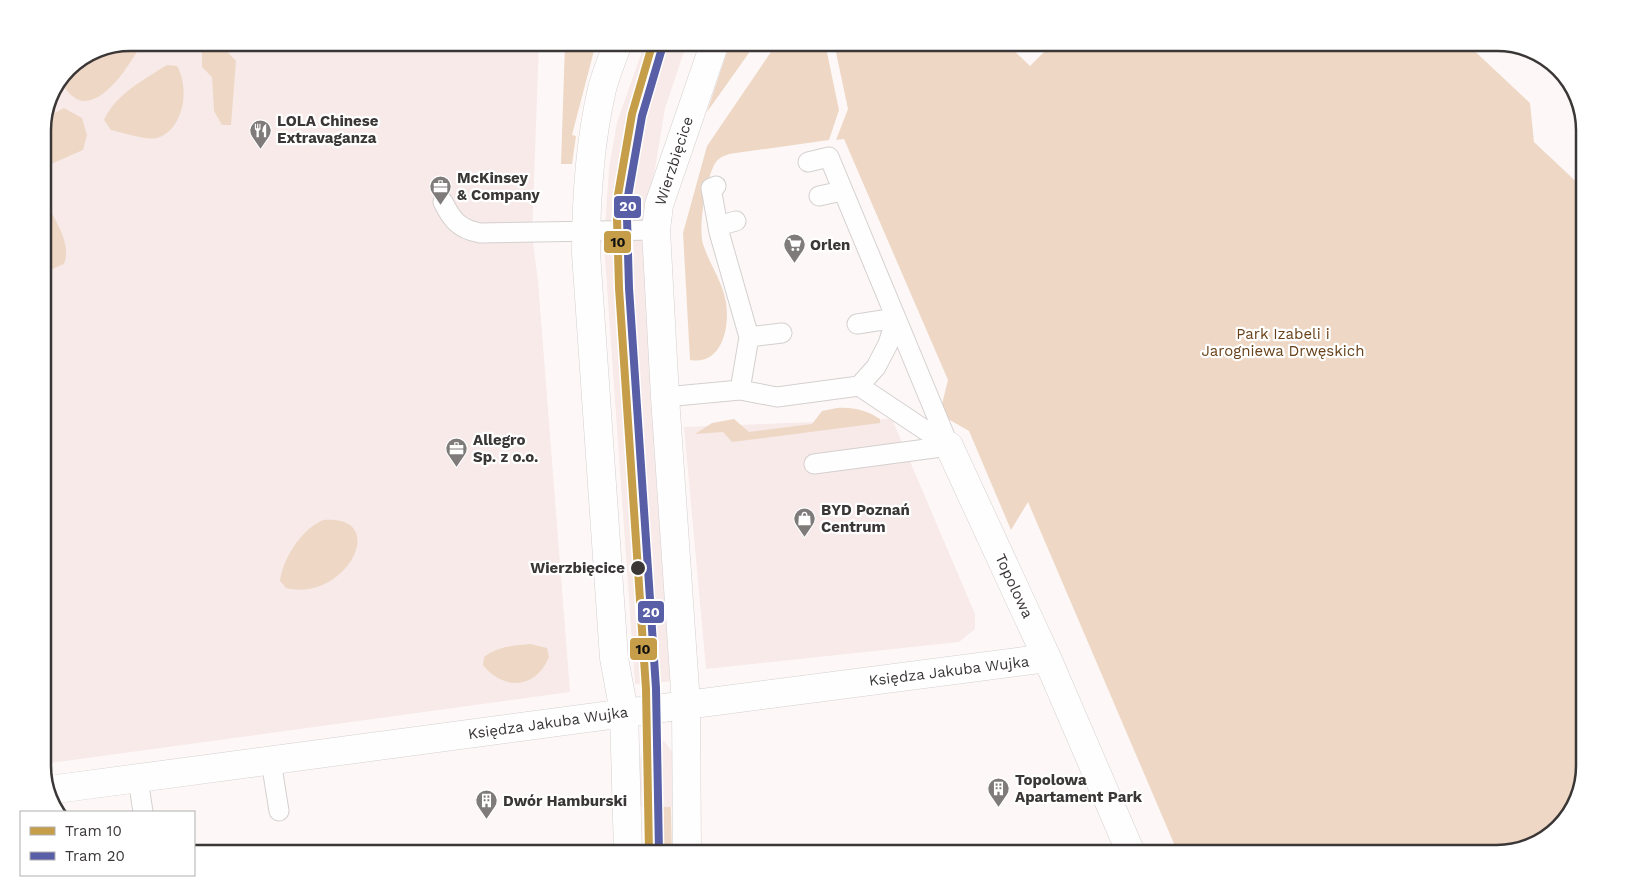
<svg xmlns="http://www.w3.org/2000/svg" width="1627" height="896" font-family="'Work Sans',sans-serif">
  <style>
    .built { fill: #f7eae9 }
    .green { fill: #eed8c5 }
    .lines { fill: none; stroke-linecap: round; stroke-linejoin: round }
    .lane-casing { stroke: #d4d0cf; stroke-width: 21 }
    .street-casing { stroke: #d4d0cf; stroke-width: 29 }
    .lane { stroke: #fffefe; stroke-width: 19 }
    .street { stroke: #fffefe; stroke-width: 28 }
    .tram-1-casing { stroke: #fff; stroke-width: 11 }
    .tram-2-casing { stroke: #fff; stroke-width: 11 }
    .tram-1 { stroke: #c69e49; stroke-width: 8 }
    .tram-2 { stroke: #595fa7; stroke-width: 8 }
    .stop-dot { fill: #3b3737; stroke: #fff; stroke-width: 2 }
    .labels { text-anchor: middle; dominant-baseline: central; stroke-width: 4.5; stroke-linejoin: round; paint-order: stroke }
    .poi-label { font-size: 15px; font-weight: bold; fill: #3b3737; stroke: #fff; text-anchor: start }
    .street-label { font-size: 15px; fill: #3b3737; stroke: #fff }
    .park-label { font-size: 15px; fill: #684118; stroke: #fff }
    .stop-label { font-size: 15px; font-weight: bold; fill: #3b3737; stroke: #fff; text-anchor: end }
    .rim { fill: none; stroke: #3b3737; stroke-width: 2.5 }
    .line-badge { stroke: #fff; stroke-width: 2 }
    .badge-label { font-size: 14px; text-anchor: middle; font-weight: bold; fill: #fff }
    .pale-badge-label { font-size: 14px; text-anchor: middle; font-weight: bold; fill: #111 }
  </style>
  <rect width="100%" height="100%" fill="#fdf8f7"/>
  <path class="built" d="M131,43H539L532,234L538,281L570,692L43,764V125L69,68L97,49Z
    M645,43H687L665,108L652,187L677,681L635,684L604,244L609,168L617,122Z
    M892,419L975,614V629L959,642L706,669L684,427Z
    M652,738H659L665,742L674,754L679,807H637V774L641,755L646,744Z"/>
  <path class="green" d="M131,42L142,43C132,61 104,108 79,100C72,98 66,89 61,84C75,53 99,49 131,42Z
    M202,43H227L225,49L236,61L231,125H222L214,111L212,77L202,67Z
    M565,43H596L572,135L576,136L572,164H561Z
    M730,43H756L707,112Z
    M777,43H825L839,110L829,140L729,154C724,156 720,157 716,162C706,176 698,228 703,244C709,263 721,279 725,298C731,322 724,366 690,360L683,233L707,146Z
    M834,43H1006L1030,66L1053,43H1466L1530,103L1534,142L1584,189V765L1575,805L1545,839L1497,853H1178L1028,502L1011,530L969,431L948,419L942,404L948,380L844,139L836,140L848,109Z
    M167,65L177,66C190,88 184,130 157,138C148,141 121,132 111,130L104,120C116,94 143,80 167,65Z
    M64,108L82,118L87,135L83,150L51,164L43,181V125L48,113L51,115Z
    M43,199L46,202C55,221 72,243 64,264L50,270L43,271Z
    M837,408C854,407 866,410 880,419V423L732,442L723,432L695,434L712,423L734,419L749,432L812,424L822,411Z
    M323,520C392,514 346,603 286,588L280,581C283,558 302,529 323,520Z
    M530,644L547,648L549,657C536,689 504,691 483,665L484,657C497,647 514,645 530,644Z
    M644,807H671L672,853H644Z"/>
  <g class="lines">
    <defs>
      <path id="lane" d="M716,186L711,188L719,232L749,337L740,390
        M819,196L842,191
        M443,202C452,220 459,229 480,233L656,230
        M718,226L736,221
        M857,324L896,318L949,446
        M749,337L782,333
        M859,386L949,446
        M665,397L740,390L777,397L859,386L876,367L888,344L896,318L829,157L808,162
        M814,464L949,446
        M271,761L279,811
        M138,779L143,812"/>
      <path id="street" d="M618,42C613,58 606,73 602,89C590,141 586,200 586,253L614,658L624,712L628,853
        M949,446L1047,658L1131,853
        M49,790C382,746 714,700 1047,658
        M687,853L686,704L665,397L656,230L659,205L715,42"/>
    </defs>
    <use href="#lane" class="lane-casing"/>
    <use href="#street" class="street-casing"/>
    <use href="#lane" class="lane"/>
    <use href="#street" class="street"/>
    <defs>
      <path id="tram-1" d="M649,853L646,689L619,288L617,218L618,195L632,114L653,42"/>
      <path id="tram-2" d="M659,853L656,688L629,288L627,218L628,196L642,116L663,45"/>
    </defs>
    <use href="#tram-1" class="tram-1-casing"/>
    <use href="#tram-2" class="tram-2-casing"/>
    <use href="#tram-1" class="tram-1"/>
    <use href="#tram-2" class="tram-2"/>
  </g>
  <defs>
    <symbol id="restaurant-pin" viewBox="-11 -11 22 30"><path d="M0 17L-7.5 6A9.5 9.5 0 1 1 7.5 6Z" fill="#7f7b7a" stroke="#fff"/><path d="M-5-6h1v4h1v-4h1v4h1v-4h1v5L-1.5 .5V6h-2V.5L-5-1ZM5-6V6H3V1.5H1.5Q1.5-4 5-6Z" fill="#fff"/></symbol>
    <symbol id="office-pin" viewBox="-11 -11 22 30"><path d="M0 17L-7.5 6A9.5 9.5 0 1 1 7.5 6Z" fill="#7f7b7a" stroke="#fff"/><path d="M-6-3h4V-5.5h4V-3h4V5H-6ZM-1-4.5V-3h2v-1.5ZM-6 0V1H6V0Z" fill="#fff"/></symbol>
    <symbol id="supermarket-pin" viewBox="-11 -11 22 30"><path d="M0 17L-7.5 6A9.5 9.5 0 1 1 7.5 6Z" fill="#7f7b7a" stroke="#fff"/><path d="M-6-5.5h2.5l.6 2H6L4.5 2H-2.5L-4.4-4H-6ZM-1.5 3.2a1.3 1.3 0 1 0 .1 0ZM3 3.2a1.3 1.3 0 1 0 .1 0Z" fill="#fff"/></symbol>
    <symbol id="shop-pin" viewBox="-11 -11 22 30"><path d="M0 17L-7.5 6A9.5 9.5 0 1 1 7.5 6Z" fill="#7f7b7a" stroke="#fff"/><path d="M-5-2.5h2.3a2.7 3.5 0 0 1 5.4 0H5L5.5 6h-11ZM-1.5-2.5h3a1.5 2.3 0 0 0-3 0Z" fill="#fff"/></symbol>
    <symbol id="building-pin" viewBox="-11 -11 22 30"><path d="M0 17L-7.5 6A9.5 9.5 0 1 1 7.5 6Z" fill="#7f7b7a" stroke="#fff"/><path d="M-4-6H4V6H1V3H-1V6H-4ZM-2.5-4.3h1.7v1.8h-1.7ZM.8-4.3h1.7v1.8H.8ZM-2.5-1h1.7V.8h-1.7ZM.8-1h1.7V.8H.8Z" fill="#fff"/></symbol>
  </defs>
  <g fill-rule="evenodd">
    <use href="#restaurant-pin" x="248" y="118" width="25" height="34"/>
    <use href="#office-pin" x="428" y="174" width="25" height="34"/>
    <use href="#supermarket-pin" x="782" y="232" width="25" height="34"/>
    <use href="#office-pin" x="444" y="436" width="25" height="34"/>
    <use href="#shop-pin" x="792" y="506" width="25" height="34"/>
    <use href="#building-pin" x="986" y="776" width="25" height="34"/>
    <use href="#building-pin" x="474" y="788" width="25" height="34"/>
  </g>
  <circle class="stop-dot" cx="638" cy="568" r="8"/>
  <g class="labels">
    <g class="poi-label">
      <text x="277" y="121">LOLA Chinese<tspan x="277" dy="17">Extravaganza</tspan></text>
      <text x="457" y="178">McKinsey<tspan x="457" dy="17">&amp; Company</tspan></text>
      <text x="810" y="245">Orlen</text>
      <text x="473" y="440">Allegro<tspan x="473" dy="17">Sp. z o.o.</tspan></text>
      <text x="821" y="510">BYD Poznań<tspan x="821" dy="17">Centrum</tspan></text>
      <text x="1015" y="780">Topolowa<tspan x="1015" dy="17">Apartament Park</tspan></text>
      <text x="503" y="801">Dwór Hamburski</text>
    </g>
    <g class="street-label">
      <text transform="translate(674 161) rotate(-72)">Wierzbięcice</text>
      <text transform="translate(1014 586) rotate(65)">Topolowa</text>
      <text transform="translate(949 671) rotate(-7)">Księdza Jakuba Wujka</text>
      <text transform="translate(548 723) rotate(-8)">Księdza Jakuba Wujka</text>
    </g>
    <g class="park-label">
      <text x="1283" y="334">Park Izabeli i<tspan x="1283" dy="17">Jarogniewa Drwęskich</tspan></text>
    </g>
    <g class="stop-label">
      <text x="625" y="568">Wierzbięcice</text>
    </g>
  </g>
  <path d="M0 0H1627V896H0ZM130 51H1497A79 79 0 0 1 1576 130V766A79 79 0 0 1 1497 845H130A79 79 0 0 1 51 766V130A79 79 0 0 1 130 51Z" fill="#fff" fill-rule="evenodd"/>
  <path class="rim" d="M130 51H1497A79 79 0 0 1 1576 130V766A79 79 0 0 1 1497 845H130A79 79 0 0 1 51 766V130A79 79 0 0 1 130 51Z"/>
  <g class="line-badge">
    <rect x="613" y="195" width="29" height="24" rx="5" fill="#595fa7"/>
    <rect x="603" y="230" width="29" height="24" rx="5" fill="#c69e49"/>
    <rect x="637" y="600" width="28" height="24" rx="5" fill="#595fa7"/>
    <rect x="629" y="637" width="29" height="24" rx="5" fill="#c69e49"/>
  </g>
  <g class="badge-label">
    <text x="628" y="211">20</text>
    <text x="651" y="617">20</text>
  </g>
  <g class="pale-badge-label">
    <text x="618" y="247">10</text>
    <text x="643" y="654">10</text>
  </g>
  <rect x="20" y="811" width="175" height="65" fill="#ffffff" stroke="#b1afaf"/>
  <rect x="30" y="827" width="25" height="8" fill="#c69e49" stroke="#b1afaf"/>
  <text x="65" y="836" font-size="15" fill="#3b3737">Tram 10</text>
  <rect x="30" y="852" width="25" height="8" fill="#595fa7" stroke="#b1afaf"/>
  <text x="65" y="861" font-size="15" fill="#3b3737">Tram 20</text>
</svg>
